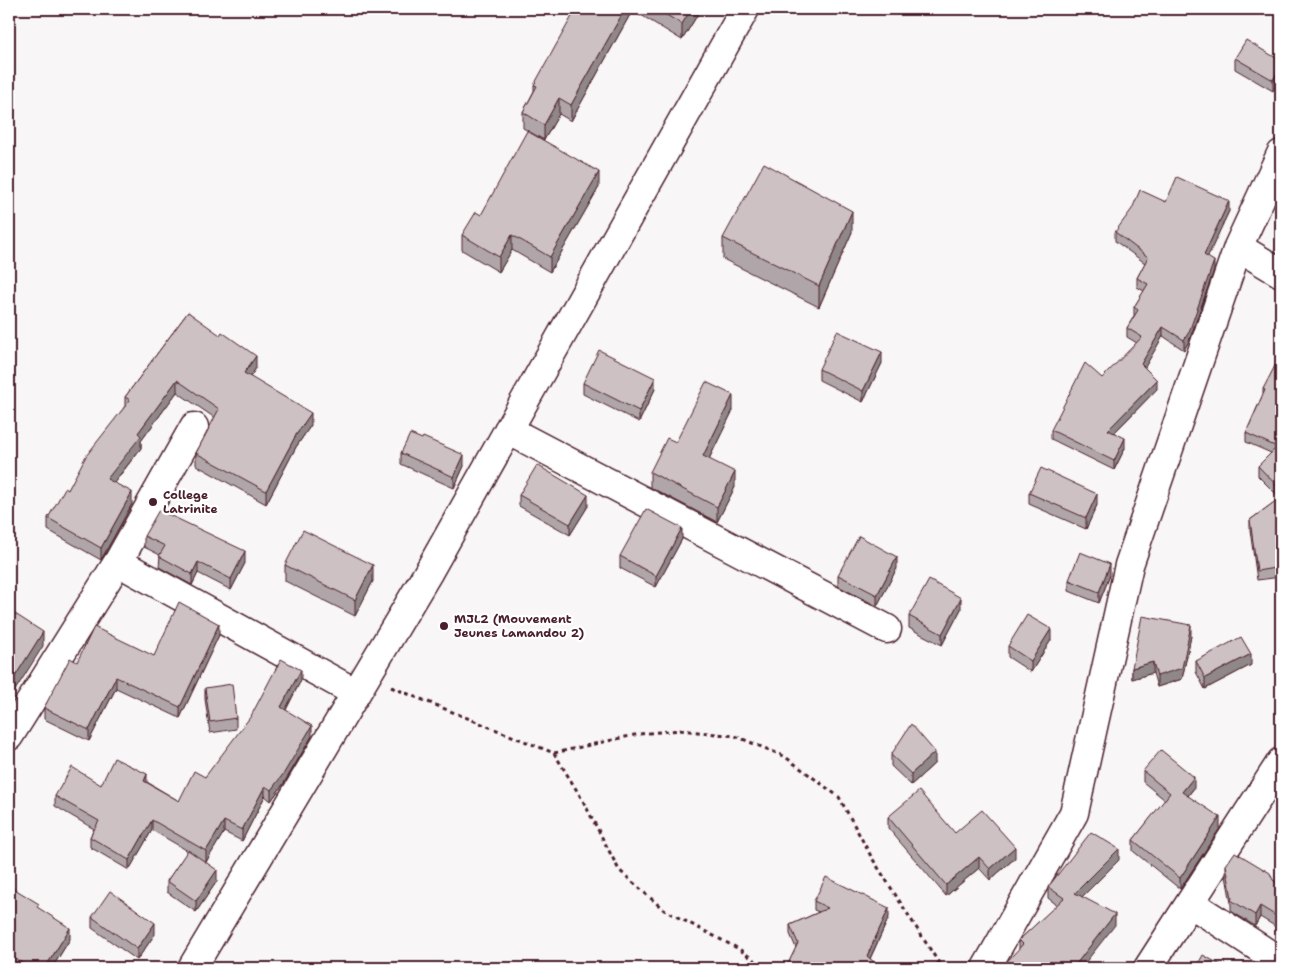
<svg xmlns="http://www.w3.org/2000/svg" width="1290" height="977" font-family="'Shantell Sans',sans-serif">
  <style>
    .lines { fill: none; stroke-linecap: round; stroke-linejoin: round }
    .street-casing { stroke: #4a1f2b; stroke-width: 31 }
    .path { stroke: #4a1f2b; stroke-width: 3; stroke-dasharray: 4 4; stroke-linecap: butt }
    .street { stroke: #fff; stroke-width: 28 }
    .wall { fill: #b0a6a9; stroke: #4a1f2b }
    .shaded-wall { fill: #908789; stroke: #4a1f2b }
    .building { fill: #cdc1c4; stroke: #4a1f2b }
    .poi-dot { fill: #4a1f2b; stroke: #fff; stroke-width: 2 }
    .labels { text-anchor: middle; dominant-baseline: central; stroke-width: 4.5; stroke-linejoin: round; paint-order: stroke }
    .poi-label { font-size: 12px; font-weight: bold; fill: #4a1f2b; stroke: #fff; text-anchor: start }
  </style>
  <rect width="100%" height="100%" fill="#f8f6f7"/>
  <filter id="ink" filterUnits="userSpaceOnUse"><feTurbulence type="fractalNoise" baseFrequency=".02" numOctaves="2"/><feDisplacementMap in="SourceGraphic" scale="10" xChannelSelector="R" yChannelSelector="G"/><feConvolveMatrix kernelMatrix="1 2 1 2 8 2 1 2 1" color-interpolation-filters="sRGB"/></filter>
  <g filter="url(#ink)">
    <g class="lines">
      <defs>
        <path id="street" d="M1238,247L1281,273
          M508,430L887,629
          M118,562L356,693
          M9,736L118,562L194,427
          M1190,903L1281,962
          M192,968L429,571L745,9
          M986,968L1074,813L1129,565L1238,247L1281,154
          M1148,968L1281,762"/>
      </defs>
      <use href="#street" class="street-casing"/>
      <path class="path" d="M391,687L554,753L639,734L680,730L735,736L784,756L839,797L872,858L942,968
        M554,753L582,799L619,870L664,910L739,949L762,966V968"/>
      <use href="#street" class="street"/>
    </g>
    <path class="wall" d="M591,9H701L682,40L641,15V16L632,11L571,121L559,114L544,140L523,128V112L534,91V85Z
      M1235,58L1281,61V77L1273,91L1235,69Z
      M599,187L550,272L512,250L499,272L462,250V235L481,215Z
      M1166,202L1229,211L1207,257L1214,270L1189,341L1184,350L1163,336L1144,368L1157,389L1114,433L1125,448L1114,470L1051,439V430L1137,343L1127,337V328L1134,316V307L1144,291L1137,287V278L1145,263L1115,241V232Z
      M852,232L819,307L723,259V238Z
      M188,312L256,368L250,377L311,425L296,447L266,504L196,465V453L215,418L177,392L141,441V448L114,483L132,504L101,560L48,530V518L68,490L125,406V397Z
      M1281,362V534H1280L1281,540V577L1257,580L1250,530V520L1280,498L1258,476V466L1271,453L1246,442V433L1263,394V389Z
      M882,363L863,402L819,380V369Z
      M583,383L655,389L639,422L583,394Z
      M733,410L709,459L735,487L717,522L650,487V472L676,442Z
      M401,453L464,466L454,488L401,464Z
      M1029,493L1097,505L1086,529L1029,504Z
      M519,495L588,506L570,535L519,506Z
      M144,536L245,563L231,590L198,573L192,585L159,567L160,555L144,547Z
      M682,539L656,587L620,568V556Z
      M285,565L373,581L355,616L285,581Z
      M897,568L877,606L838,586V575Z
      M1110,575L1099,603L1069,591V580Z
      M961,609L942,645L909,628V616Z
      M219,635L180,718L116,688L89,741L44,719V708L77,662L154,656Z
      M1191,636L1182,679L1157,687L1153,673L1132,679V668Z
      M1051,640L1031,672L1008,657V646Z
      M1196,661L1251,665L1205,689L1196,672Z
      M301,680L286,710L312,736L284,783L271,801L265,796L242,841L224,832L206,862L217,881L196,912L167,892V881L188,851L152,830L129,870L90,847V837L94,829L55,806V796L101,785L147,782L179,801L205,777Z
      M205,688L236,718V729L210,733L205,699Z
      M891,755L935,763L911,785L891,766Z
      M1143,771L1194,788L1188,796L1220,828L1180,889L1133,851V840L1165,800L1143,782Z
      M888,817L955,833L1015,858L990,880L979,868L946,896L888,828Z
      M1119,860L1082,897L1115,925L1019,949V940L1057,905L1048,898V887Z
      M1226,865L1273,880L1281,885V926L1279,925L1278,928L1260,917L1255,926L1231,911V903L1226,876Z
      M9,896L39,909L70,939L52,968H12L11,967V960L9,958Z
      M814,901L889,917L870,959L881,968H786L796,948L790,934V925L819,912L814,910Z
      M92,917L155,934L137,960L92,928Z"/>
    <path class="shaded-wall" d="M625,9H632V11L571,121V105Z
      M691,9H701L682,40V24Z
      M1281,66V77L1273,91V80Z
      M559,98V114L544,140V125Z
      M599,172V187L550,272V257Z
      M1229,201V211L1204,265V255Z
      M852,211V232L819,307V286Z
      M512,235V250L499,272V257Z
      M1214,261V270L1189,341L1184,350V340Z
      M1163,327V336L1141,374V364Z
      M882,352V363L863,402V391Z
      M256,356V368L244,386V373Z
      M655,378V389L639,422V411Z
      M177,380V392L141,441V448L107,491V479L138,433Z
      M1157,380V389L1108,439V430Z
      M733,395V410L703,471V456Z
      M311,413V425L296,447L266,504V491L296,435Z
      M1125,438V448L1114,470V461Z
      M464,455V466L454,488V477Z
      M735,472V487L717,522V507Z
      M132,492V504L101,560V548Z
      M1097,494V505L1086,529V518Z
      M588,495V506L570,535V524Z
      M1281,524V534L1279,535V526Z
      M682,528V539L656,587V576Z
      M245,551V563L231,590V579Z
      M897,557V568L877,606V595Z
      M198,562V573L192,585V574Z
      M1110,564V575L1099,603V592Z
      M373,565V581L355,616V600Z
      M961,598V609L942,645V634Z
      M219,624V635L180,718V707Z
      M1191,625V636L1182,679L1157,687V676Z
      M1051,629V640L1031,672V661Z
      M43,632V646L9,700V686Z
      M1251,654V665L1205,689V678Z
      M1153,662V673L1132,679V668Z
      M301,670V680L281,718V707Z
      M116,677V688L89,741V730Z
      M312,726V736L284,783L271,801V790Z
      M935,752V763L911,785V774Z
      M147,774V785L144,781Z
      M1194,777V788L1182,803V792Z
      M265,786V796L242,841V830Z
      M1220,817V828L1180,889V878Z
      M152,820V830L129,870V860Z
      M224,821V832L206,862V851Z
      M1015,847V858L990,880V869Z
      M1119,849V860L1075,904V893Z
      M979,857V868L946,896V885Z
      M217,870V881L196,912V901Z
      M1260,906V917L1255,926V915Z
      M889,908V917L867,965V956Z
      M1115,914V925L1081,968H1073Z
      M1279,914V925L1278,928V917Z
      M155,923V934L137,960V949Z
      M70,928V939L52,968H45Z"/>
    <path class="building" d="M576,9H588L590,10L591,9H625L571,105L559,98L544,125L523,112L537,86L534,85Z
      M656,9H691L682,24Z
      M1246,40L1281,61V66L1273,80L1235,58Z
      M527,131L599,172L550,257L512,235L499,257L462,235L476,212L481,215Z
      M764,163L852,211L819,286L723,238Z
      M1177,177L1229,201L1204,255L1214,261L1189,332L1184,340L1163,327L1141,364L1157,380L1108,430L1125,438L1114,461L1051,430L1085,363L1102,378L1142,337L1127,328L1138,310L1134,307L1148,284L1137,278L1148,257L1115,232L1132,209L1140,190L1166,202Z
      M188,312L220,335L222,332L256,356L244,373L311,413L296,435L266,491L196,453L219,409L177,380L138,433L141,436L107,479L132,492L101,548L48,518L65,488L68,490L86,456L130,400L125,397Z
      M837,331L882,352L863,391L819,369Z
      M599,350L655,378L639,411L583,383Z
      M1278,360L1281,362V490L1258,466L1277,447L1246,433L1265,390L1263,389Z
      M706,382L733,395L703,456L735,472L717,507L650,472L667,438L676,442Z
      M410,434L422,439L423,437L464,455L454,477L401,453Z
      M537,465L588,495L570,524L519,495Z
      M1041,468L1097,494L1086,518L1029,493Z
      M1281,497V524L1279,526L1281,540V567L1257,571L1250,520Z
      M646,509L682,528L656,576L620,556Z
      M159,510L245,551L231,579L198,562L192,574L159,556L165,546L144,536Z
      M303,530L373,565L355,600L285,565Z
      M859,536L897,557L877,595L838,575Z
      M1080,552L1110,564L1099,592L1069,580Z
      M929,580L961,598L942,634L909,616Z
      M179,602L219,624L180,707L116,677L89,730L44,708L70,658L77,662L94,627L154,656Z
      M9,610L43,632L9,686Z
      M1027,615L1051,629L1031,661L1008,646Z
      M1142,616L1191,625L1182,668L1157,676L1153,662L1132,668Z
      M1241,637L1251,654L1205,678L1196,661Z
      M281,659L301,670L281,707L312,726L284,773L271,790L265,786L242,830L224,821L206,851L152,820L129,860L90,837L99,821L55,796L72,767L101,785L114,758L147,774L144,781L179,801L194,771L205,777L251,716Z
      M232,684L236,718L210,722L205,688Z
      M911,724L935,752L911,774L891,755Z
      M1161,750L1194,777L1182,792L1220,817L1180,878L1133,840L1170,793L1143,771Z
      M919,791L955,833L982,810L1015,847L990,869L979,857L946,885L888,817Z
      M1091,832L1119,849L1075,893L1115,914L1073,968H1001L1023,944L1019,940L1064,898L1048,887Z
      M188,850L217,870L196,901L167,881Z
      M1235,852L1270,873L1273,880L1281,885V915L1279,914L1278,917L1260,906L1255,915L1231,900L1232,898L1226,865Z
      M826,877L889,908L867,956L881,968H848L843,965L841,968H786L798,943L790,925L828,908L814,901Z
      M13,888L39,904L37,907L70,928L45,968H30L11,956L14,951L9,947V896Z
      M110,891L155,923L137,949L92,917Z
      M1203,955L1226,968H1196Z"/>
  </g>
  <g class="poi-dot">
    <circle cx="153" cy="502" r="5"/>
    <circle cx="444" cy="626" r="5"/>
  </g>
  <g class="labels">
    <g class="poi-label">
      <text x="163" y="495">College<tspan x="163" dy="14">Latrinite</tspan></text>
      <text x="454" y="619">MJL2 (Mouvement<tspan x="454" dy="14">Jeunes Lamandou 2)</tspan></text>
    </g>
  </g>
  <rect width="1290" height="977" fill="none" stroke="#fff" stroke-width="30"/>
  <rect x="15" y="15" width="1260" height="947" fill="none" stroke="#4a1f2b" stroke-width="2" filter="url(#ink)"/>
</svg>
